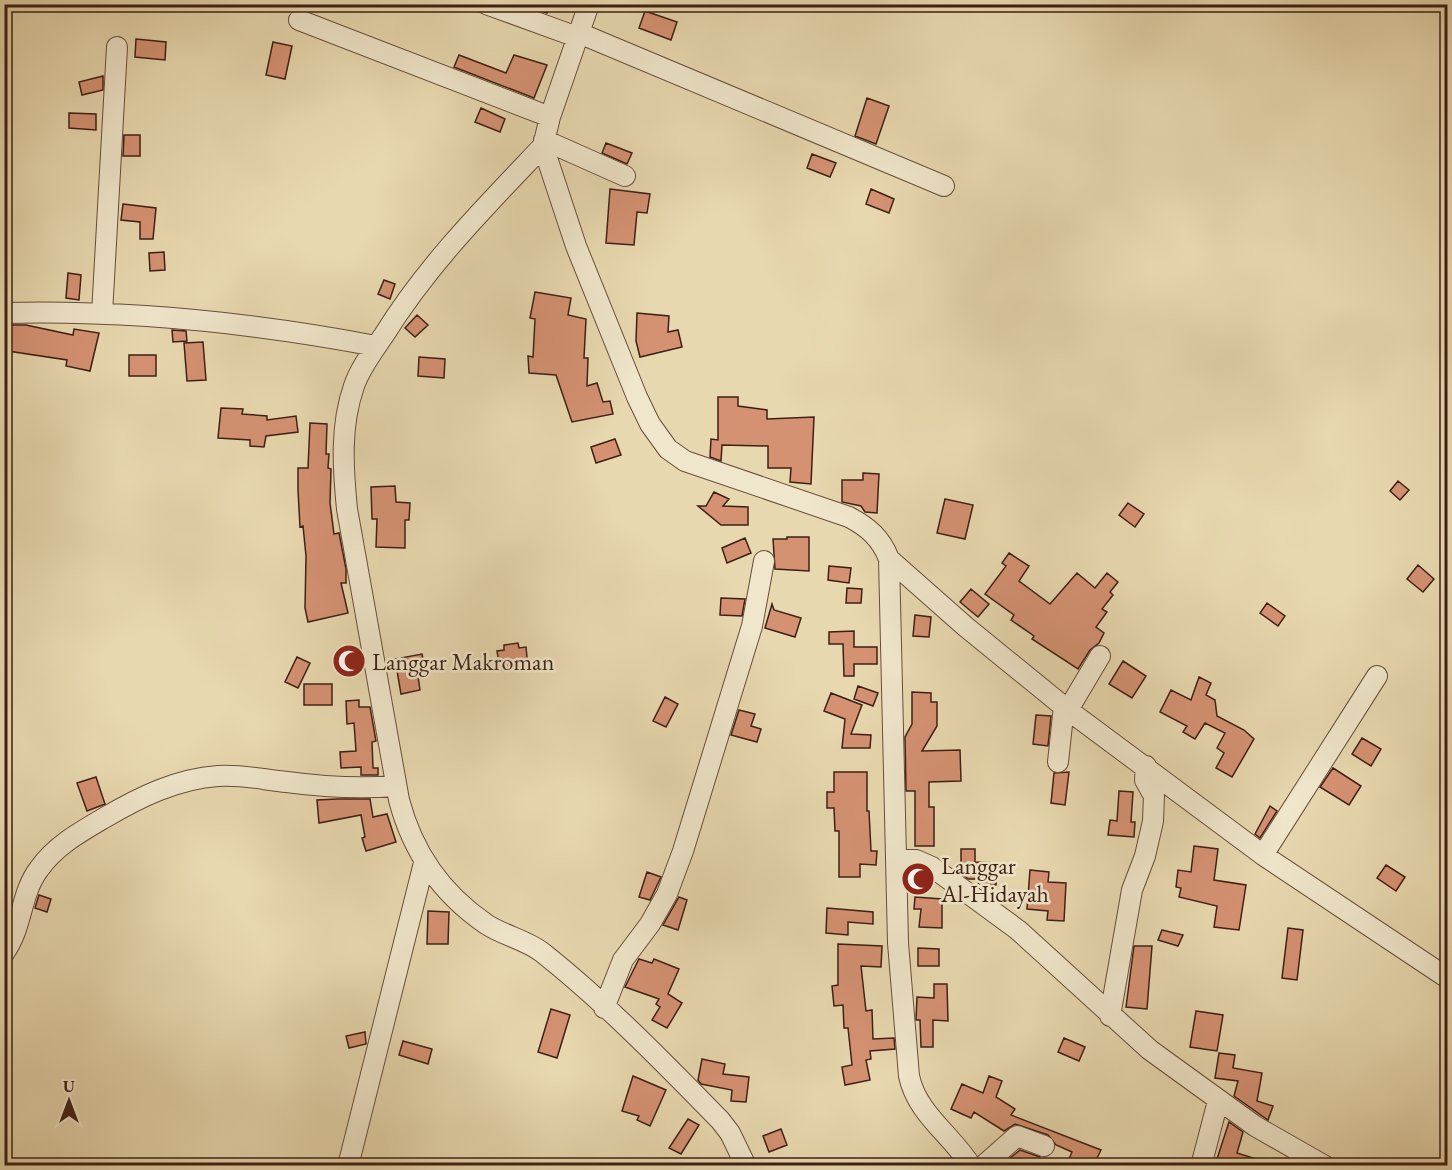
<svg xmlns="http://www.w3.org/2000/svg" width="1452" height="1170" font-family="'EB Garamond',serif">
  <style>
    .building { fill: #d59273; stroke: #3e1f14; stroke-width: 1.5 }
    .lines { fill: none; stroke-linecap: round; stroke-linejoin: round }
    .minor-casing { stroke: #684d3b; stroke-width: 22 }
    .minor { stroke: #f0e6cb; stroke-width: 20 }
    .labels { text-anchor: middle; dominant-baseline: central; stroke-width: 5; stroke-linejoin: round; paint-order: stroke }
    .poi-label { font-size: 24px; fill: #3e1f14; stroke: #f0e6cb; text-anchor: start }
  </style>
  <rect width="100%" height="100%" fill="#e8d8af"/>
  <filter id="stains"><feTurbulence type="fractalNoise" baseFrequency=".00333" numOctaves="4"/><feColorMatrix values="0 0 0 0 .2 0 0 0 0 .09 0 0 0 0 .02 0 0 0 .5 -.17"/></filter>
  <radialGradient id="worn" r=".72"><stop offset=".6" stop-color="#630" stop-opacity="0"/><stop offset="1" stop-color="#630" stop-opacity=".3"/></radialGradient>
  <path class="building" d="M523,4H551L547,13Z
    M645,11L677,22L671,40L639,28Z
    M136,39L166,42L165,60L135,57Z
    M273,42L292,46L285,79L266,75Z
    M459,55L506,73L514,55L547,65L534,98L454,67Z
    M103,76V90L82,95L79,82Z
    M867,98L889,106L876,144L855,136Z
    M481,108L505,119L500,132L475,122Z
    M69,113L96,114V130L69,128Z
    M124,135H140V156H123Z
    M606,143L632,153L627,164L602,153Z
    M812,154L836,163L830,177L807,168Z
    M610,189L650,194L647,213L637,212L634,245L606,243Z
    M871,189L894,199L889,213L866,204Z
    M123,204L156,208L153,239H140V222L121,220Z
    M164,252L165,270L150,271L149,253Z
    M68,273L81,275L79,300L66,298Z
    M384,280L395,284L390,299L378,294Z
    M535,292L571,298L568,315L586,319L584,358H588L587,386L597,383L603,402L610,401L613,414L572,422L556,375L529,373L528,356L533,357L535,319L530,318Z
    M637,313L669,316L668,332L678,330L682,347L640,357L636,341Z
    M417,315L428,325L415,337L405,328Z
    M8,325H26L73,335L74,329L99,333L90,371L66,366L67,360L8,351Z
    M172,330L186,331L187,341L173,342Z
    M203,342L206,380L187,381L184,343Z
    M129,355H156V376H129Z
    M419,357L445,359L444,378L418,376Z
    M718,397H738V406L767,410V419L814,417L811,484L790,482L791,468H768V446L722,445L721,461L710,457L711,439L718,440Z
    M221,408L243,409L242,414L267,416V420L296,416L298,432L266,436L264,447L250,446V440L218,438Z
    M310,423L327,424L326,454H329L328,468L331,469L330,503L334,534L339,533L346,569V583H341L348,613L308,622L305,608L306,556L303,526L300,527L298,490V468H308Z
    M615,439L621,455L596,463L591,447Z
    M863,473L879,474L877,513L865,512L861,506L842,502V480H863Z
    M1398,481L1409,490L1400,500L1390,491Z
    M395,486L396,502L410,503L409,520H405V548L376,547L377,519H372L371,487Z
    M714,492L729,499L723,506L748,507V525H721L698,506H706Z
    M945,499L973,505L965,539L937,533Z
    M1128,503L1144,514L1135,527L1119,515Z
    M787,537H809V571L775,569L773,539H787Z
    M745,538L751,553L727,563L722,548Z
    M1009,553L1029,566L1019,581L1050,604L1077,573L1095,588L1107,573L1118,582L1110,592L1113,595L1102,609L1107,612L1096,627L1104,633L1099,643L1090,650L1078,669L1032,639L1034,636L1011,620L1014,615L985,594L1006,566L1002,563Z
    M1418,565L1434,579L1423,592L1407,579Z
    M829,566L851,568L849,583L828,580Z
    M847,588L862,589L861,603H846Z
    M971,589L989,604L978,617L960,602Z
    M721,598L745,599L742,616L720,615Z
    M1267,603L1285,616L1278,626L1260,613Z
    M772,604L774,610L801,618L795,637L765,628Z
    M915,615L931,617L929,637L913,636Z
    M854,631V647H877V664H854V676H844L843,644H829V632Z
    M518,643L519,648L526,647L528,667L500,670L497,651L504,650V645Z
    M358,649L362,669L341,673L337,653Z
    M422,654L426,674L418,676L420,690L401,694L395,659Z
    M297,657L310,663L298,688L285,682Z
    M1123,661L1146,676L1132,698L1109,684Z
    M1199,677L1211,683L1206,695L1215,700L1217,716L1244,730L1254,739L1232,777L1216,768L1224,753L1217,748L1225,733L1205,723L1195,739L1183,732L1187,726L1160,712L1171,690L1191,700Z
    M304,684H332V705H304Z
    M858,686L878,693L873,706L854,699Z
    M912,692L931,693V702H937V726L922,751L960,750L961,781L929,782V807H934V846H915V791H906L905,737L912,724Z
    M831,693L862,705L851,734L871,735L870,748H842L845,719L824,711Z
    M665,697L678,704L666,727L653,721Z
    M359,700V707H370L376,741L372,742L373,768H378V775H361V767L341,768L340,752L356,751L354,723L347,724L346,701Z
    M739,710L755,714L751,726L761,729L757,742L731,735Z
    M1036,715L1051,716L1048,746L1033,744Z
    M1362,738L1381,749L1371,766L1352,754Z
    M1333,768L1361,786L1349,805L1320,787Z
    M834,772H867V811H869L871,851H877L876,865L860,864V877H839V831H835L834,808H827V792H834Z
    M1069,772L1065,805L1051,803L1054,773Z
    M96,777L105,804L87,811L77,783Z
    M1119,791L1133,792L1131,822H1135L1134,837L1108,835L1110,820L1117,821Z
    M337,799H370L373,817L387,814L396,842L366,851L362,838L365,837L361,815L319,823L317,800Z
    M1270,806L1277,811L1260,838L1255,834Z
    M1194,846L1218,849L1214,880L1246,885L1239,930L1214,927L1217,906L1179,897L1181,888L1176,887L1178,870L1191,872Z
    M961,849H975V862L997,863L996,885H978L979,879H968L961,873Z
    M1386,865L1405,877L1396,891L1377,878Z
    M1030,870L1049,872L1048,882L1066,883L1064,921L1047,920L1048,911L1027,909Z
    M647,872L661,877L650,900L639,897Z
    M909,872L927,878L926,888L909,886Z
    M39,895L51,899L47,912L35,908Z
    M679,897L687,900L678,930L663,925Z
    M915,897L942,899V928L919,927L921,909H914Z
    M827,908L873,912V924L848,922V935L826,933Z
    M428,911L449,912L448,944H427Z
    M1288,928L1303,930L1297,980L1282,978Z
    M1162,930L1183,935L1178,946L1158,940Z
    M838,944L882,946L881,967L861,966L866,1011L872,1010L873,1039L894,1038L895,1049L870,1051L871,1059L866,1060L870,1080L845,1085L842,1067L852,1065L848,1028H844L843,1005L834,1006L832,986L838,985Z
    M1134,946H1152L1147,1009L1126,1007Z
    M918,948L939,949V966H918Z
    M639,959L652,963L654,959L679,969L668,994L682,1003L667,1028L652,1020L660,1007L656,1004L659,999L625,987Z
    M934,984H947L948,1021L933,1020V1047H921L920,1020H916L917,997L934,998Z
    M551,1009L570,1015L557,1058L538,1052Z
    M1196,1011L1223,1015L1217,1051L1190,1047Z
    M365,1032L366,1044L349,1048L346,1036Z
    M1064,1038L1085,1047L1079,1061L1058,1052Z
    M403,1041L432,1049L428,1064L399,1055Z
    M1219,1053L1235,1055L1233,1068L1262,1073L1257,1101L1273,1106L1268,1120L1234,1096L1238,1081L1215,1078Z
    M702,1059L725,1064L723,1074L749,1077L746,1102L731,1101L732,1090L701,1084L698,1080Z
    M633,1076L666,1090L650,1126L637,1120L639,1116L622,1111Z
    M989,1076L1002,1081L996,1097L1015,1109L1011,1115L1101,1150L1095,1162L1090,1160L1087,1166H1066L1072,1152L1056,1145L1048,1135L1015,1124L1004,1131L974,1112L971,1118L951,1109L962,1084L983,1093Z
    M688,1119L699,1125L681,1154L669,1148Z
    M1229,1122L1243,1132L1237,1153L1269,1163V1166H1237L1217,1159Z
    M781,1129L787,1145L769,1152L763,1136Z
    M1020,1150L1040,1157L1037,1166H1006L1009,1159Z"/>
  <g class="lines">
    <defs>
      <path id="minor" d="M486,4L577,37
        M589,4L550,117L543,146L576,246L637,397L650,424L668,449L685,461L849,517C868,527 881,538 889,559L898,943L909,1076C917,1114 951,1134 971,1166
        M299,20L550,117
        M579,33L944,186
        M544,140L625,176
        M543,146C486,206 428,264 384,335C374,350 360,368 354,386C340,426 343,468 347,509L399,800C413,853 441,893 486,924C504,936 527,940 543,953C606,1003 664,1063 720,1120L730,1133L746,1166
        M4,313C128,310 255,323 376,346
        M102,314L117,47
        M889,559L966,627L1068,710L1263,855L1446,977
        M1068,710L1100,656
        M1058,762L1064,706
        M1263,855L1377,676
        M897,860H916L932,867L1018,930L1150,1050L1255,1126L1325,1166
        M4,953C23,927 20,894 39,869C55,846 80,832 104,818C140,797 176,779 218,776C240,774 265,780 287,782C324,787 359,789 396,786
        M604,1008L623,960L650,924L667,894L683,851L752,626L764,561
        M1110,1016L1132,890L1145,856L1153,821L1154,796L1145,780L1146,766
        M348,1166L424,863
        M983,1166L1017,1136L1044,1146
        M1201,1166L1218,1101"/>
    </defs>
    <use href="#minor" class="minor-casing"/>
    <use href="#minor" class="minor"/>
  </g>
  <defs>
    <symbol id="mosque-disc" viewBox="-11 -11 22 22"><circle r="9.5" fill="#8f2418" stroke="#f0e6cb"/><path d="M3.5-4.9A6 6 0 1 0 3.5 4.9A5 5 0 1 1 3.5-4.9Z" fill="#fff"/></symbol>
  </defs>
  <g fill-rule="evenodd">
    <use href="#mosque-disc" x="330" y="642" width="38" height="38"/>
    <use href="#mosque-disc" x="899" y="860" width="38" height="38"/>
  </g>
  <g class="labels">
    <g class="poi-label">
      <text x="372" y="661">Langgar Makroman</text>
      <text x="941" y="865">Langgar<tspan x="941" dy="28">Al-Hidayah</tspan></text>
    </g>
  </g>
  <rect width="1452" height="1170" fill="none" stroke="#e8d8af" stroke-width="24"/>
  <rect x="6" y="6" width="1440" height="1158" fill="none" stroke="#3e1f14" stroke-width="3"/>
  <rect x="12" y="12" width="1428" height="1146" fill="none" stroke="#3e1f14" stroke-width="1.5"/>
  <g transform="translate(69 1101)" stroke="#f0e6cb" stroke-width="4.5" paint-order="stroke">
  <path d="M0-4.5L10 22L0 15L-10 22Z" fill="#3e1f14"/>
  <text y="-9" font-size="16" font-weight="bold" text-anchor="middle" fill="#3e1f14">U</text>
  </g>
  <rect width="100%" height="100%" filter="url(#stains)"/>
  <rect width="100%" height="100%" fill="url(#worn)"/>
</svg>
